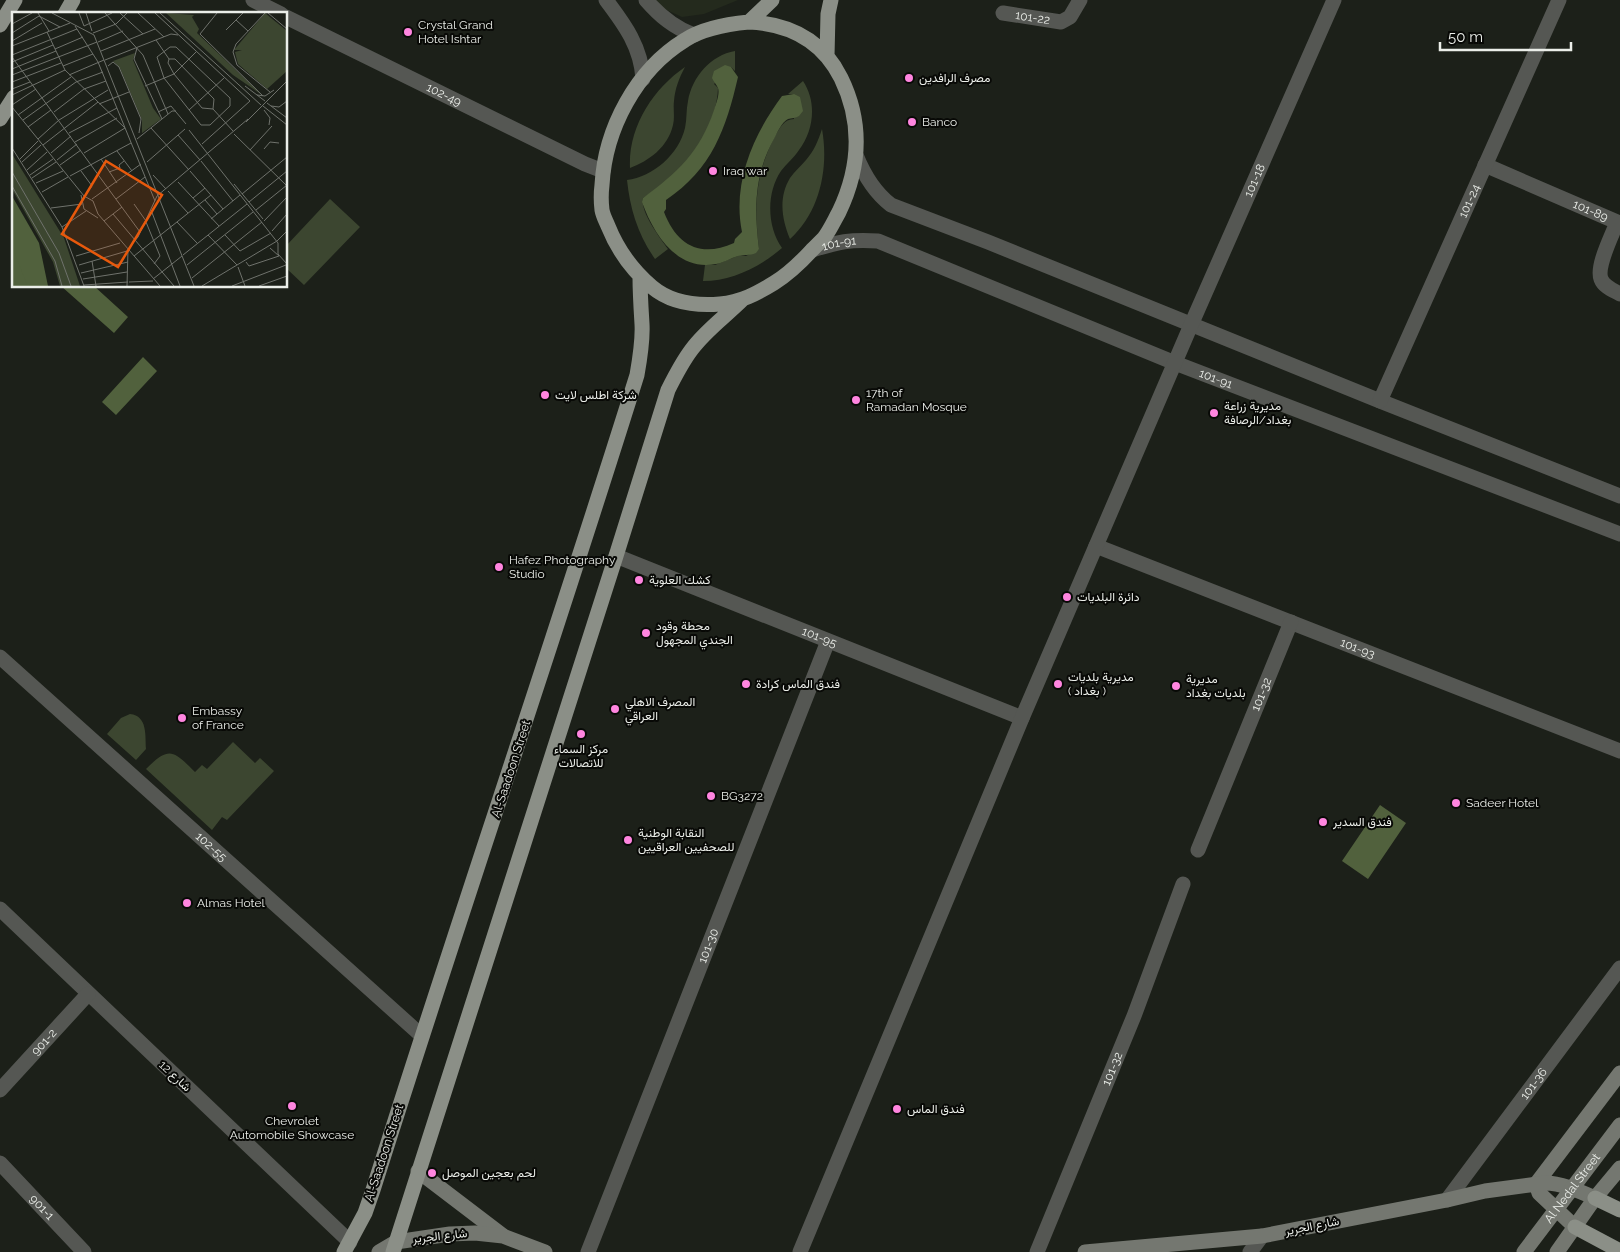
<svg xmlns="http://www.w3.org/2000/svg" width="1620" height="1252" font-family="Raleway,Vazirmatn,sans-serif">
  <style>
    .built { fill: #242a1d }
    .green { fill: #3c4630 }
    .water { fill: #51613d }
    .lines { fill: none; stroke-linecap: round; stroke-linejoin: round }
    .street { stroke: #555753; stroke-width: 15 }
    .secondary { stroke: #747770; stroke-width: 15 }
    .primary { stroke: #8b8f87; stroke-width: 15 }
    .poi-dot { fill: #ff85df; stroke: #080906; stroke-width: 2 }
    .labels { text-anchor: middle; dominant-baseline: central; stroke-width: 4; stroke-linejoin: round; paint-order: stroke }
    .street-label { font-size: 12px; fill: #ebeee9; stroke: #080906 }
    .poi-label { font-size: 12px; fill: #ebeee9; stroke: #080906; text-anchor: start }
    .inset-river { fill: none; stroke: #51613d; stroke-width: 2.5 }
    .inset-road { fill: none; stroke: #6f726c; stroke-width: 1 }
    .view { fill: #e8590c; fill-opacity: 0.15; stroke: #e8590c; stroke-width: 2.5 }
    .inset-edge { fill: none; stroke: #ebeee9; stroke-width: 2.5 }
  </style>
  <rect width="100%" height="100%" fill="#1c2019"/>
  <path class="built" d="M653,0H738L704,14L682,17L658,6Z"/>
  <path class="green" d="M735,51V71L731,67L714,84L718,88C717,121 695,156 671,177C663,185 653,191 643,198C640,212 660,238 668,249L655,259C638,235 630,209 627,180C653,177 679,154 685,128C687,119 686,110 688,101C692,77 711,55 735,51Z
    M685,67C679,78 675,89 674,101C673,109 675,117 673,125C668,147 649,161 630,168C628,127 653,89 685,67Z
    M803,81C817,102 814,130 799,150C794,158 787,163 781,171C766,193 767,227 782,248C760,267 732,281 703,281L705,265H715L740,255L746,256L759,249C754,207 755,174 775,136C780,128 784,119 794,119V94H788Z
    M822,129C829,168 820,212 790,239C782,220 778,198 790,178C794,172 801,166 806,160C814,151 818,141 822,129Z
    M330,199L360,227L304,285L286,268V246Z
    M130,714C148,716 145,736 146,749L136,760L107,734L121,718Z
    M233,742L255,763L260,758L274,771L227,820L222,817L212,830L146,769C169,746 173,750 195,772L202,765L207,769Z"/>
  <path class="water" d="M725,65L731,67L738,77C726,129 712,169 666,200V209L664,212C677,246 701,258 734,243L735,239L742,232C732,183 753,135 782,96L794,94L800,97L803,111L799,116C796,118 791,118 788,119C782,122 778,131 775,137C754,174 754,208 759,249L756,253C749,256 744,254 738,256C730,258 724,263 716,264C677,272 653,233 642,202L643,198C677,173 700,152 714,110C716,104 720,94 718,88C716,84 714,82 712,78L714,71Z
    M61,286H94L128,317L114,333Z
    M143,357L157,371L116,415L102,402Z
    M1380,805L1406,823L1368,879L1342,861Z"/>
  <g class="lines">
    <g class="street">
      <path d="M253,0L281,14"/>
      <path d="M606,0C625,25 641,47 643,79"/>
      <path d="M646,0C660,16 674,28 694,35"/>
      <path id="s1" d="M1003,13L1061,22L1070,17L1080,0"/>
      <path id="s2" d="M286,17L585,164L603,171"/>
      <path d="M856,155C864,175 874,192 891,205L988,242L1380,401L1620,496"/>
      <path id="s3" d="M1485,165L1617,222C1612,236 1596,266 1601,279C1604,287 1613,290 1620,294"/>
      <path id="s4" d="M812,250C838,242 850,239 878,241L1175,363L1620,534"/>
      <path id="s5" d="M1380,401L1559,0"/>
      <path id="s6" d="M1096,546L1620,751"/>
      <path id="s7" d="M616,556L1022,718"/>
      <path id="s8" d="M0,657L422,1036"/>
      <path id="s9" d="M1198,850L1291,622"/>
      <path d="M0,909L350,1242"/>
      <path id="s10" d="M0,1090L88,994"/>
      <path id="s11" d="M0,1163L84,1252"/>
      <path id="s12" d="M1447,1200L1620,968"/>
      <path id="s13" d="M588,1252L828,641"/>
      <path id="s14" d="M800,1252L1022,718L1191,325L1334,0"/>
      <path id="s15" d="M1037,1252L1134,1016L1183,884"/>
      <path d="M1250,1252L1262,1236"/>
    </g>
    <g class="secondary">
      <path d="M418,1171L502,1235"/>
      <path d="M1536,1184L1620,1073"/>
      <path d="M1536,1184L1539,1193L1575,1227"/>
      <path d="M379,1252L396,1242L450,1234L475,1233L503,1236L545,1252"/>
      <path d="M1085,1252L1262,1236L1447,1200L1485,1191L1545,1183C1562,1183 1579,1191 1595,1198"/>
      <path id="s16" d="M1524,1252L1620,1125"/>
      <path d="M1557,1252L1595,1198L1620,1168"/>
    </g>
    <path class="primary" d="M65,14L73,0
      M749,22C790,24 822,40 841,78C863,123 860,168 839,212C834,221 830,230 824,238C820,242 816,246 812,250C800,263 789,274 774,283C756,294 741,302 720,304C696,306 671,303 652,287C632,270 618,251 608,226C606,221 603,216 602,210C601,202 601,193 602,185C605,129 636,70 685,40C703,28 728,24 749,22Z
      M749,22L772,0
      M0,25L15,0
      M827,56L828,14L831,0
      M0,119L14,97
      M1595,1198L1620,1210
      M1575,1227L1620,1251
      M344,1252L365,1213L373,1190C459,917 552,647 637,375C640,358 643,341 642,324C641,308 640,293 640,277
      M393,1252L616,556L668,390C675,376 682,362 692,349C706,330 726,316 743,299"/>
  </g>
  <g class="poi-dot">
    <circle cx="408" cy="32" r="5"/>
    <circle cx="909" cy="78" r="5"/>
    <circle cx="912" cy="122" r="5"/>
    <circle cx="713" cy="171" r="5"/>
    <circle cx="545" cy="395" r="5"/>
    <circle cx="856" cy="400" r="5"/>
    <circle cx="1214" cy="413" r="5"/>
    <circle cx="499" cy="567" r="5"/>
    <circle cx="639" cy="580" r="5"/>
    <circle cx="1067" cy="597" r="5"/>
    <circle cx="646" cy="633" r="5"/>
    <circle cx="746" cy="684" r="5"/>
    <circle cx="1058" cy="684" r="5"/>
    <circle cx="1176" cy="686" r="5"/>
    <circle cx="615" cy="709" r="5"/>
    <circle cx="182" cy="718" r="5"/>
    <circle cx="581" cy="734" r="5"/>
    <circle cx="711" cy="796" r="5"/>
    <circle cx="1456" cy="803" r="5"/>
    <circle cx="1323" cy="822" r="5"/>
    <circle cx="628" cy="840" r="5"/>
    <circle cx="187" cy="903" r="5"/>
    <circle cx="292" cy="1106" r="5"/>
    <circle cx="897" cy="1109" r="5"/>
    <circle cx="432" cy="1173" r="5"/>
  </g>
  <g class="labels">
    <g class="street-label">
      <text stroke="none"><textPath href="#s1" startOffset="30">101-22</textPath></text>
      <text stroke="none"><textPath href="#s2" startOffset="176">102-49</textPath></text>
      <text stroke="none"><textPath href="#s14" startOffset="1164">101-18</textPath></text>
      <text stroke="none"><textPath href="#s5" startOffset="219">101-24</textPath></text>
      <text stroke="none"><textPath href="#s3" startOffset="115">101-89</textPath></text>
      <text stroke="none"><textPath href="#s4" startOffset="28">101-91</textPath></text>
      <text stroke="none"><textPath href="#s4" startOffset="432">101-91</textPath></text>
      <text stroke="none"><textPath href="#s7" startOffset="219">101-95</textPath></text>
      <text stroke="none"><textPath href="#s6" startOffset="281">101-93</textPath></text>
      <text stroke="none"><textPath href="#s9" startOffset="168">101-32</textPath></text>
      <text transform="translate(511 769) rotate(-72)">Al-Saadoon Street</text>
      <text stroke="none"><textPath href="#s8" startOffset="284">102-55</textPath></text>
      <text stroke="none"><textPath href="#s13" startOffset="329">101-30</textPath></text>
      <text stroke="none"><textPath href="#s10" startOffset="65">901-2</textPath></text>
      <text stroke="none"><textPath href="#s15" startOffset="198">101-32</textPath></text>
      <text transform="translate(175 1076) rotate(43)">شارع 12</text>
      <text stroke="none"><textPath href="#s12" startOffset="145">101-36</textPath></text>
      <text transform="translate(384 1153) rotate(-72)">Al-Saadoon Street</text>
      <text stroke="none"><textPath href="#s16" startOffset="80">Al Nedal Street</textPath></text>
      <text stroke="none"><textPath href="#s11" startOffset="61">901-1</textPath></text>
      <text transform="translate(1312 1226) rotate(-11)">شارع الجرير</text>
      <text transform="translate(440 1236) rotate(-6)">شارع الجرير</text>
    </g>
    <g class="poi-label">
      <text x="418" y="25">Crystal Grand<tspan x="418" dy="14">Hotel Ishtar</tspan></text>
      <text x="919" y="78">مصرف الرافدين</text>
      <text x="922" y="122">Banco</text>
      <text x="723" y="171">Iraq war</text>
      <text x="866" y="393">17th of<tspan x="866" dy="14">Ramadan Mosque</tspan></text>
      <text x="555" y="395">شركة اطلس لايت</text>
      <text x="1224" y="406">مديرية زراعة<tspan x="1224" dy="14">بغداد/الرصافة</tspan></text>
      <text x="509" y="560">Hafez Photography<tspan x="509" dy="14">Studio</tspan></text>
      <text x="649" y="580">كشك العلوية</text>
      <text x="1077" y="597">دائرة البلديات</text>
      <text x="656" y="626">محطة وقود<tspan x="656" dy="14">الجندي المجهول</tspan></text>
      <text x="1068" y="677">مديرية بلديات<tspan x="1068" dy="14">( بغداد )</tspan></text>
      <text x="1186" y="679">مديرية<tspan x="1186" dy="14">بلديات بغداد</tspan></text>
      <text x="756" y="684">فندق الماس كرادة</text>
      <text x="625" y="702">المصرف الاهلي<tspan x="625" dy="14">العراقي</tspan></text>
      <text x="192" y="711">Embassy<tspan x="192" dy="14">of France</tspan></text>
      <text x="581" y="749" text-anchor="middle">مركز السماء<tspan x="581" dy="14">للاتصالات</tspan></text>
      <text x="721" y="796">BG3272</text>
      <text x="1466" y="803">Sadeer Hotel</text>
      <text x="1333" y="822">فندق السدير</text>
      <text x="638" y="833">النقابة الوطنية<tspan x="638" dy="14">للصحفيين العراقيين</tspan></text>
      <text x="197" y="903">Almas Hotel</text>
      <text x="907" y="1109">فندق الماس</text>
      <text x="292" y="1121" text-anchor="middle">Chevrolet<tspan x="292" dy="14">Automobile Showcase</tspan></text>
      <text x="442" y="1173">لحم بعجين الموصل</text>
    </g>
  </g>
  <g transform="translate(12 12)">
    <rect width="275" height="275" fill="#1c2019"/>
    <path d="M154,1L182,3L180,5L187,17L185,21L250,83L221,63ZM253,1L275,19V59L255,77L226,52L223,40L230,38H222ZM123,41L121,48L141,96L149,107L130,121V108L108,56L101,49ZM0,142L52,226L68,274H48L41,250L0,177Z" fill="#3c4630"/>
    <path d="M0,184L27,231L36,274H0Z" fill="#51613d"/>
    <path class="inset-river" d="M0,237L14,274M0,240L13,274M0,243L12,274M0,245L11,274M0,248L10,274M0,251L8,274M0,254L7,274M0,257L6,274"/>
    <path class="inset-road" d="M26,1L37,19M40,1L82,23L182,274M67,1L72,14L100,1M74,1L80,19M93,1L131,43L156,102M108,1L131,22M126,1L152,25M143,1L238,89M148,1L249,93M205,1L188,22L251,84M253,1L224,32L221,40L225,53L258,80M256,1L275,17M224,8L236,19M0,12L20,1M63,14L86,50L143,189M214,18L231,1M35,20L53,58L113,116L72,141M0,21L27,4L48,15M81,21L104,12L115,1M144,28L157,47M0,29L30,11M86,30L111,19M0,34L58,11M158,35H164L218,86V94L198,113H189L152,66L145,45ZM125,36L122,47L150,107M43,37L71,25M89,39L143,17M0,43L65,17M0,45L128,220M157,47L156,51L162,62L190,96L201,97M157,47H163L202,87L201,97M93,48L159,22L166,23M0,50L41,33M51,54L81,42M96,54L101,50L107,55L129,107L127,121M0,57L44,39M0,63L85,30M57,63L92,48M0,70L49,51M133,74L162,62L184,40M233,74L253,89M0,77L18,70M0,83L53,58M245,83L253,84L262,78M255,91L275,106M87,92L117,80M0,93L24,77M251,94L275,113M259,94L267,95L275,89M0,95L72,184L81,189L86,202L148,274M201,97L221,119M177,98L212,66M252,98L258,106L257,113M42,100L72,77L94,69M146,100L159,94L174,112M6,103L59,65M11,108L64,70L91,60M234,110L275,69M16,115L39,98M139,116L177,158M177,118L266,231V242L275,252M57,121L105,96M222,122L275,174M166,123L188,148M26,127L47,108L96,78M125,127L160,99H164M63,130L105,106M190,132L238,89M31,133L86,90M0,136L50,215L72,274M252,137L258,130L267,131M238,138L260,114M105,139L120,159M39,141L59,124M8,147L26,129M89,147L105,171M45,148L65,132M189,149L221,189M10,150L29,133M135,150L173,117M48,153L69,138M15,158L35,140M69,159L80,174L78,177M178,159L211,197M0,160L47,241L59,274M97,160L108,156L107,153L112,149M18,163L41,147M141,163L154,177M58,164L119,131M20,166L44,150M166,170L207,214M24,171L51,159M222,172L251,207M0,174L43,249L50,274M156,179L176,201M30,180L56,165M230,182L275,145M69,183L72,197L86,206M181,186L193,176M80,187L129,152M104,187L133,165M193,188L205,202M237,190L275,159M122,192L134,209M39,196L70,192M139,198L168,274M244,198L275,173M101,202L162,274M199,207L228,183M92,209L110,195M252,209L275,185M134,210L148,244L142,252M165,210L185,231M50,215L74,199M260,219L275,202M196,223L225,253M213,223L228,239L259,221M171,243L235,192M64,244L108,231M122,244L199,183M80,249L84,274M234,250L237,254L267,244L258,236M67,253L115,239M175,253L241,200M226,255L233,274M69,261L116,250M180,266L250,210M71,267L115,260M141,267L170,244M117,270L141,269M72,273L116,270M115,274L116,237L126,225L145,184L236,107M190,274L265,229L275,219M220,274L274,253M247,274L275,264"/>
    <path class="view" d="M94,149L150,183L106,255L50,222Z"/>
    <rect width="275" height="275" class="inset-edge"/>
  </g>
  <path d="M1440 42v8h131v-8" fill="none" stroke="#ebeee9" stroke-width="2.5"/>
  <text x="1448" y="42" font-size="15" fill="#ebeee9" stroke="#080906" stroke-width="4" paint-order="stroke">50 m</text>
</svg>
